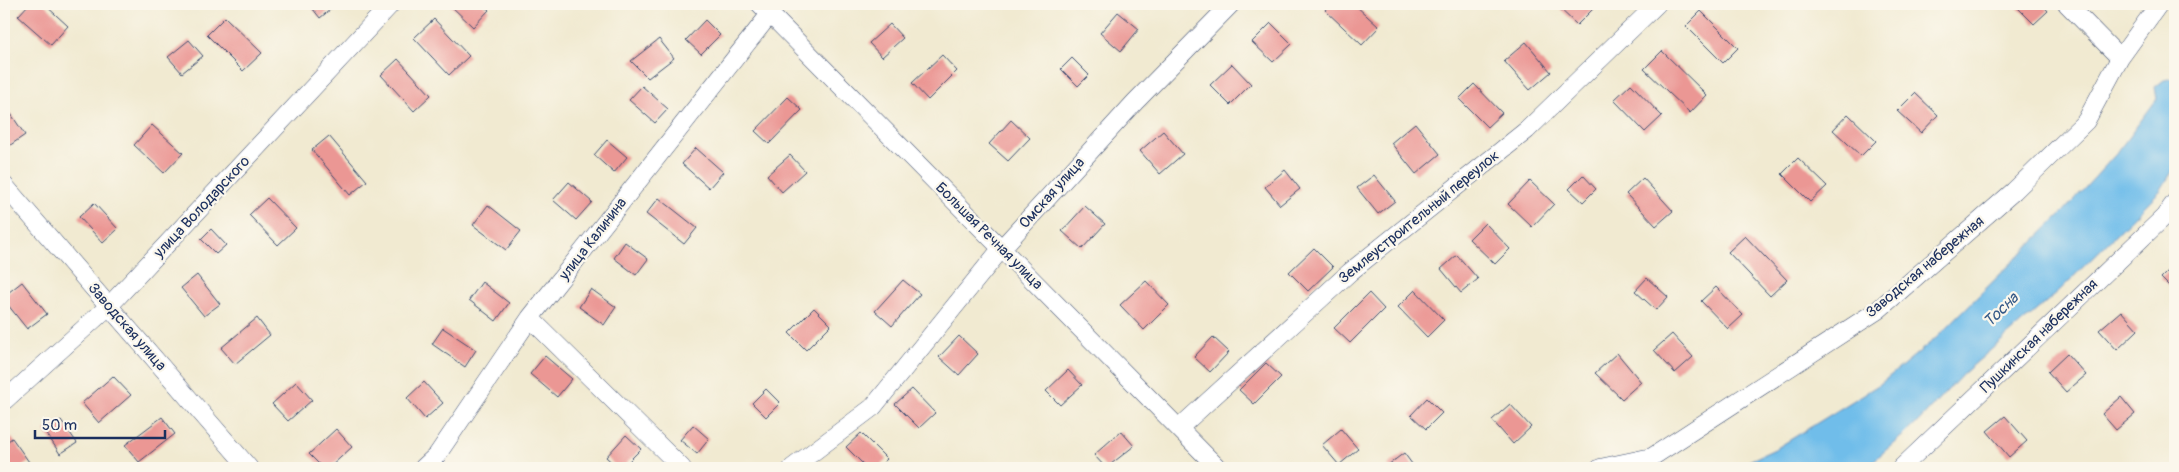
<svg xmlns="http://www.w3.org/2000/svg" width="2179" height="472" font-family="Pangolin,sans-serif">
  <style>
    .water { fill: #70bdea; stroke: #4676a4 }
    .building { fill: #eb9794 }
    .lines { fill: none; stroke-linecap: round; stroke-linejoin: round }
    .street-casing { stroke: #3b4b6f; stroke-width: 19 }
    .street { stroke: #fff; stroke-width: 18 }
    .labels { text-anchor: middle; dominant-baseline: central; stroke-width: 4.5; stroke-linejoin: round; paint-order: stroke }
    .street-label { font-size: 15px; fill: #1b2f5e; stroke: #fbf7ec }
    .water-label { font-size: 16px; font-style: italic; fill: #355a88; stroke: #fbf7ec }
  </style>
  <rect width="100%" height="100%" fill="#fbf7ec"/>
  <filter id="ink" filterUnits="userSpaceOnUse"><feTurbulence type="fractalNoise" baseFrequency=".02" numOctaves="2"/><feDisplacementMap in="SourceGraphic" scale="10" xChannelSelector="R" yChannelSelector="G"/><feConvolveMatrix kernelMatrix="1 2 1 2 8 2 1 2 1" color-interpolation-filters="sRGB"/></filter>
  <filter id="wash" filterUnits="userSpaceOnUse"><feTurbulence type="fractalNoise" baseFrequency=".0096" numOctaves="4" result="noise"/><feDisplacementMap in="SourceGraphic" scale="20" xChannelSelector="R" yChannelSelector="G"/><feGaussianBlur stdDeviation="1.12" result="paint"/><feColorMatrix in="noise" values="0 0 0 0 0 0 0 0 0 0 0 0 0 0 0 0 0 1.4 0 .05"/><feComposite in="paint" operator="in"/></filter>
  <g filter="url(#wash)">
    <rect width="100%" height="100%" fill="#f1ead1"/>
    <path class="water" d="M2175,78V167L2160,191L2060,290L1963,374L1914,426L1865,468H1734L1777,448L1880,384L1936,338L2064,211L2116,154L2157,99L2155,87L2164,80Z"/>
    <g id="blocks">
      <path class="building" d="M29,4H44L68,26L51,45L18,16Z
        M309,4H335L336,5L320,18Z
        M449,4H483L489,10L473,27Z
        M1330,4H1354L1379,27L1362,45L1325,10Z
        M1555,4H1592L1595,7L1577,25Z
        M2014,4H2042L2048,11L2034,24Z
        M1701,11L1738,48L1723,63L1686,26Z
        M1118,12L1139,29L1121,51L1100,33Z
        M225,17L262,53L243,71L207,35Z
        M434,19L469,56L449,75L414,38Z
        M705,20L720,35L701,54L686,40Z
        M1271,23L1292,44L1273,62L1252,42Z
        M890,24L903,38L882,57L869,43Z
        M659,39L674,58L648,78L631,61Z
        M189,40L203,56L182,73L168,57Z
        M1526,42L1551,72L1530,90L1504,61Z
        M1662,51L1707,95L1690,113L1644,69Z
        M942,55L957,71L928,100L912,83Z
        M1072,58L1089,75L1078,86L1061,69Z
        M398,59L431,95L414,111L381,75Z
        M1232,64L1251,84L1230,105L1210,85Z
        M1474,84L1502,113L1487,127L1459,99Z
        M1631,84L1662,116L1645,132L1614,100Z
        M642,86L668,109L655,123L629,100Z
        M1915,93L1938,115L1921,133L1897,111Z
        M788,97L802,110L769,144L755,131Z
        M11,114L25,135L6,148L4,119Z
        M1848,114L1876,141L1861,156L1833,130Z
        M1011,120L1030,138L1008,161L989,144Z
        M1415,123L1440,154L1416,174L1391,143Z
        M152,125L183,153L164,173L134,145Z
        M1163,131L1183,154L1160,174L1140,151Z
        M329,136L367,181L350,195L312,150Z
        M607,140L627,157L614,173L594,155Z
        M696,148L723,172L709,188L682,164Z
        M790,155L805,171L782,192L767,175Z
        M1798,158L1827,186L1810,202L1782,174Z
        M1285,170L1300,189L1280,205L1265,187Z
        M1374,175L1395,201L1378,214L1357,188Z
        M1583,175L1596,189L1583,202L1569,189Z
        M1643,178L1673,211L1656,226L1626,194Z
        M1530,181L1554,204L1532,227L1508,204Z
        M569,182L592,202L576,220L553,200Z
        M267,198L296,228L278,245L249,215Z
        M659,198L697,228L684,244L646,214Z
        M94,203L118,229L103,243L79,217Z
        M488,205L521,231L506,250L473,225Z
        M1085,206L1105,224L1082,249L1062,231Z
        M1485,223L1510,249L1495,264L1469,239Z
        M211,229L226,245L216,254L201,239Z
        M1745,236L1787,280L1770,296L1728,252Z
        M625,242L648,259L636,275L614,258Z
        M1314,248L1333,267L1308,291L1289,272Z
        M1457,255L1478,279L1461,293L1441,269Z
        M2175,264V292L2161,278Z
        M197,275L220,304L204,316L181,288Z
        M1647,278L1668,297L1656,310L1635,291Z
        M903,280L920,294L892,326L875,311Z
        M1146,281L1169,305L1144,330L1120,305Z
        M22,282L47,314L27,329L4,300V296Z
        M482,282L509,303L496,321L469,300Z
        M1716,287L1743,315L1728,329L1701,301Z
        M591,289L616,307L604,325L579,307Z
        M1415,290L1444,320L1427,337L1398,307Z
        M1369,293L1384,309L1350,343L1334,328Z
        M814,308L831,325L806,350L789,333Z
        M2121,311L2138,330L2117,350L2099,330Z
        M257,318L270,335L235,364L221,348Z
        M443,328L476,350L465,367L432,344Z
        M1672,334L1693,357L1675,373L1654,350Z
        M959,336L978,354L959,375L939,357Z
        M1213,337L1229,352L1210,372L1194,357Z
        M1617,353L1641,382L1622,399L1595,373Z
        M2067,354L2086,375L2066,392L2048,372Z
        M545,356L572,379L557,397L530,374Z
        M1266,363L1281,377L1254,404L1239,390Z
        M1068,370L1082,385L1060,405L1046,391Z
        M113,376L131,395L99,423L82,403Z
        M296,382L312,400L288,421L272,404Z
        M424,382L443,403L425,419L407,398Z
        M766,389L780,403L766,417L752,403Z
        M912,389L935,413L919,428L895,404Z
        M2121,397L2135,414L2116,430L2102,414Z
        M1427,398L1442,413L1426,429L1411,415Z
        M1510,404L1531,427L1513,444L1492,420Z
        M2005,416L2027,441L2009,457L1987,431Z
        M162,417L175,434L139,462L125,445Z
        M61,420L77,443L60,454L45,431Z
        M693,425L709,439L697,454L680,440Z
        M336,429L352,447L329,468H323L309,454Z
        M1341,429L1358,449L1339,465L1322,445Z
        M1121,431L1134,446L1106,468L1094,455Z
        M861,433L887,459L878,468H867L846,447Z
        M626,435L641,449L622,468H618L606,457Z
        M12,438L29,462L20,468H7L4,464V444Z
        M1404,453L1415,468H1390L1388,465Z"/>
    </g>
  </g>
  <g filter="url(#ink)">
    <use href="#blocks" fill-opacity="0" stroke="#3b4b6f" stroke-width="1"/>
    <g class="lines">
      <defs>
        <path id="street" d="M760,4L1218,468
          M2067,4L2120,58
          M4,185L249,468
          M530,318L682,468
          M4,401L109,306L391,4
          M1179,428L1350,272L1527,130L1657,4
          M423,468L437,455L530,318L770,14
          M792,468L873,407L1001,249L1135,102L1231,4
          M1600,468L1652,457L1878,310L2014,191L2086,121L2120,58L2159,4
          M1901,468L2164,217L2175,202"/>
      </defs>
      <use href="#street" class="street-casing"/>
      <use href="#street" class="street"/>
    </g>
  </g>
  <g class="labels">
    <g class="street-label">
      <text transform="translate(1052 193) rotate(-48)">Омская улица</text>
      <text transform="translate(202 207) rotate(-47)">улица Володарского</text>
      <text transform="translate(1419 217) rotate(-39)">Землеустроительный переулок</text>
      <text transform="translate(989 236) rotate(45)">Большая Речная улица</text>
      <text transform="translate(593 239) rotate(-52)">улица Калинина</text>
      <text transform="translate(1925 267) rotate(-40)">Заводская набережная</text>
      <text transform="translate(127 327) rotate(49)">Заводская улица</text>
      <text transform="translate(2039 336) rotate(-44)">Пушкинская набережная</text>
    </g>
    <g class="water-label">
      <text transform="translate(2001 310) rotate(-44)">Тосна</text>
    </g>
  </g>
  <rect width="2179" height="472" fill="none" stroke="#fbf7ec" stroke-width="20"/>
  <path d="M35 430v8h130v-8" fill="none" stroke="#1b2f5e" stroke-width="2.5"/>
  <text x="42" y="430" font-size="15" fill="#1b2f5e" stroke="#fbf7ec" stroke-width="4" paint-order="stroke">50 m</text>
</svg>
